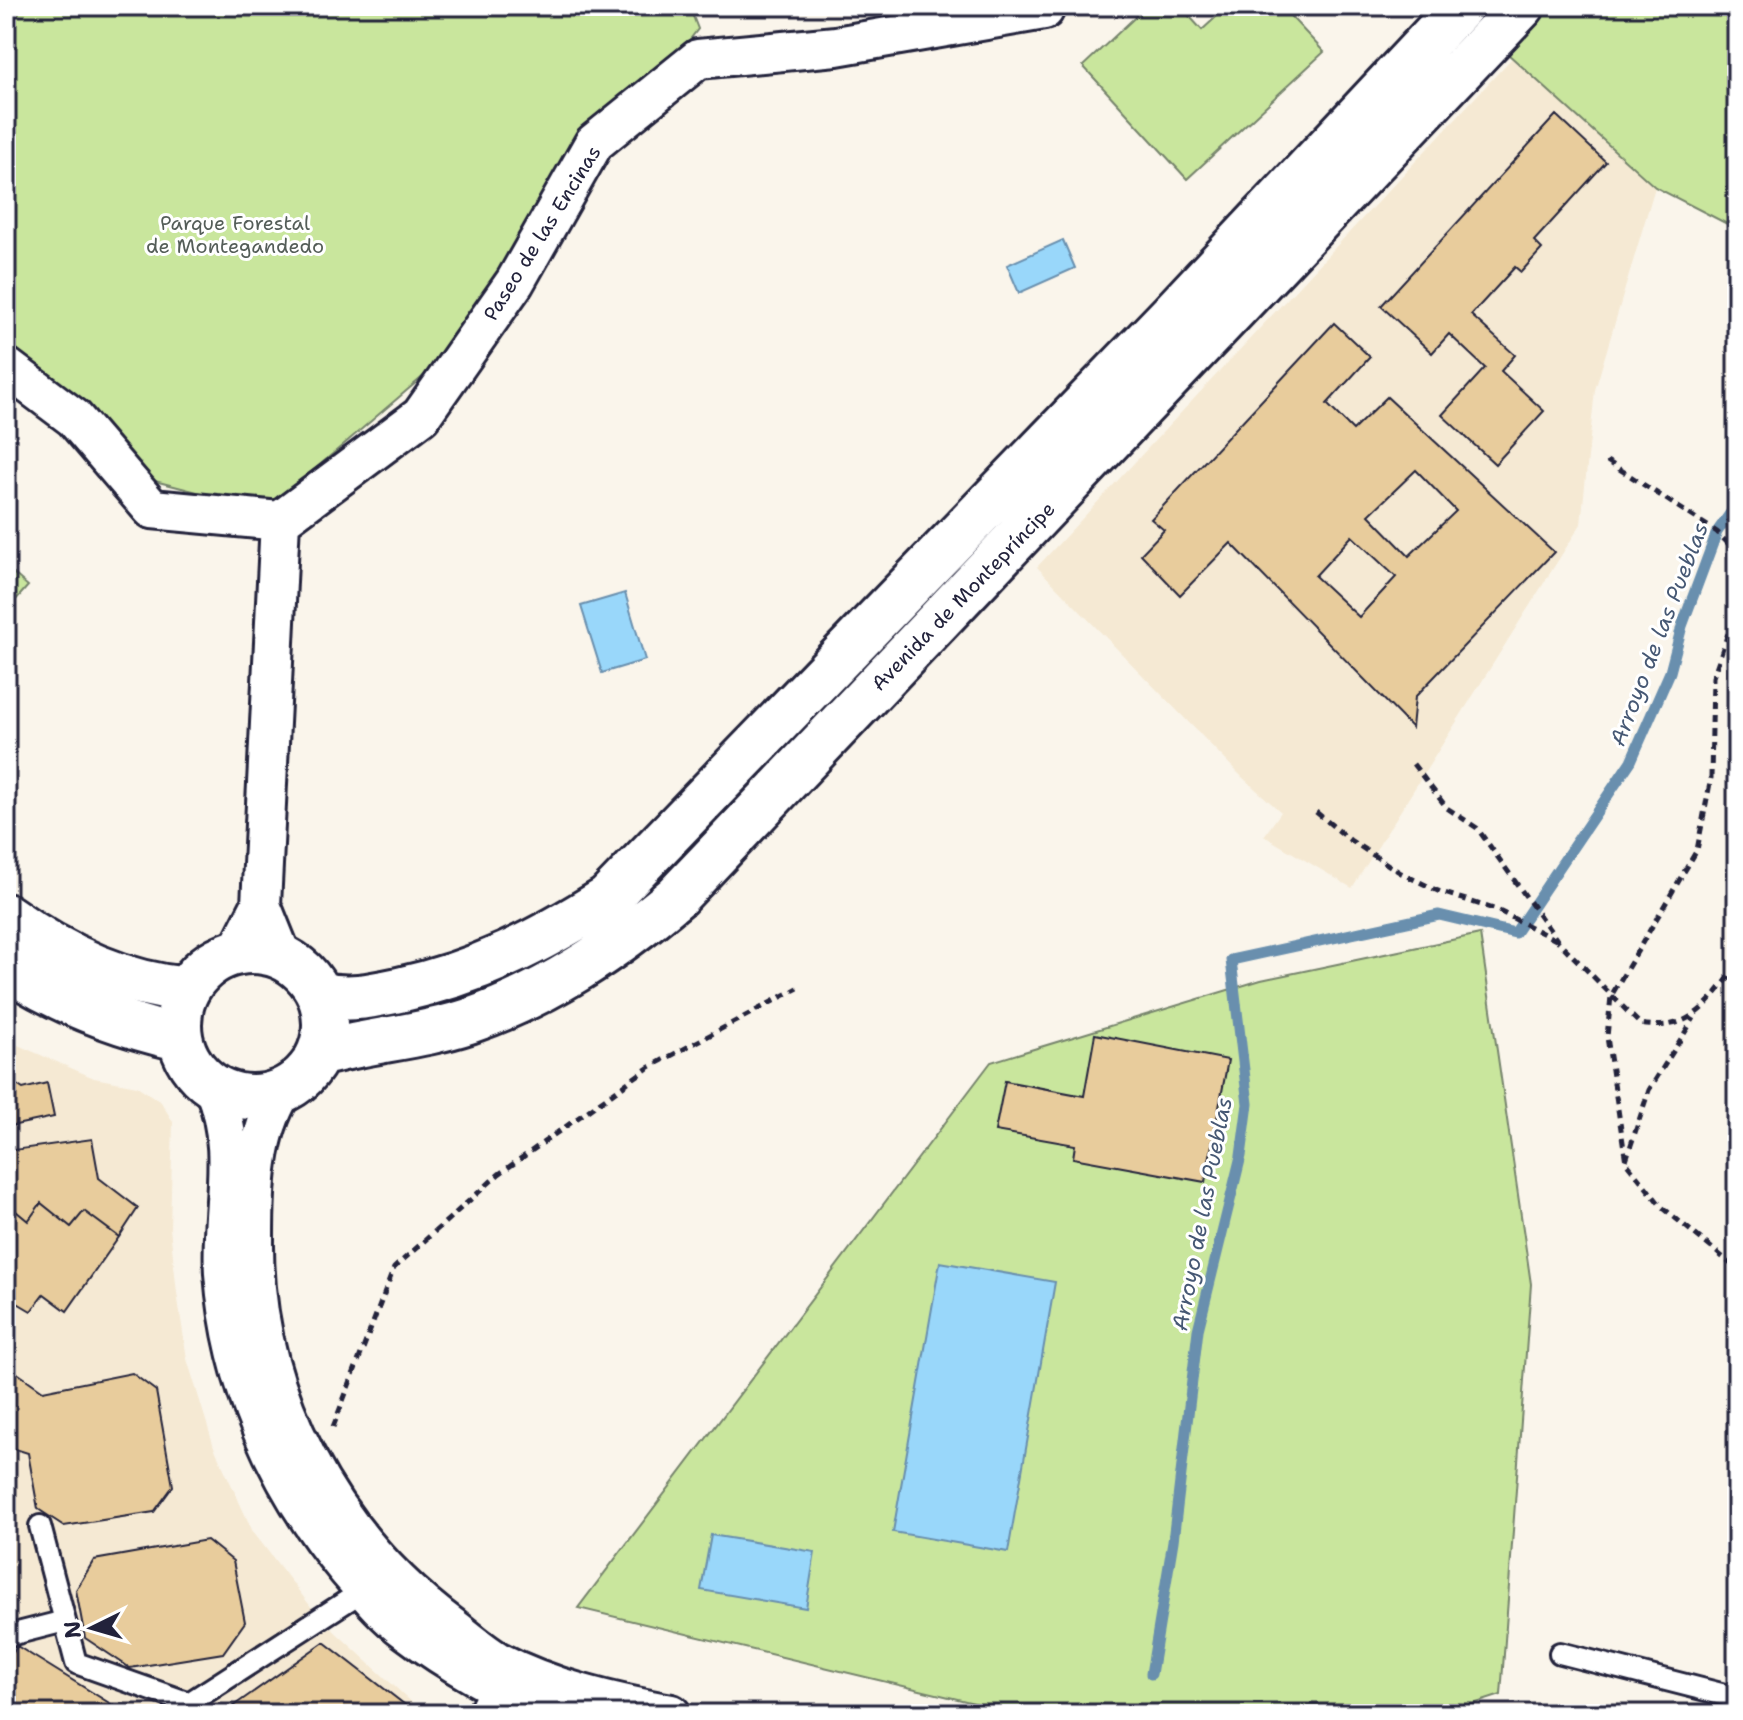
<svg xmlns="http://www.w3.org/2000/svg" width="1743" height="1720" font-family="'Shantell Sans',sans-serif">
  <style>
    .built { fill: #f5e9d3 }
    .green { fill: #c9e69d; stroke: #76846c; stroke-width: 2 }
    .water { fill: #99d7fa; stroke: #698fae; stroke-width: 2 }
    .lines { fill: none; stroke-linecap: round; stroke-linejoin: round }
    .stream { stroke: #698fae; stroke-width: 11 }
    .building { fill: #e8cc9c; stroke: #22223b; stroke-width: 2; fill-rule: evenodd }
    .service-casing { stroke: #22223b; stroke-width: 26 }
    .minor-casing { stroke: #22223b; stroke-width: 44 }
    .tertiary-casing { stroke: #22223b; stroke-width: 50 }
    .path { stroke: #22223b; stroke-width: 5; stroke-dasharray: 8 6; stroke-linecap: butt }
    .service { stroke: #fff; stroke-width: 20 }
    .minor { stroke: #fff; stroke-width: 38 }
    .tertiary { stroke: #fff; stroke-width: 44 }
    .labels { text-anchor: middle; dominant-baseline: central; stroke-width: 6; stroke-linejoin: round; paint-order: stroke }
    .park-label { font-size: 20px; fill: #545d58; stroke: #fff }
    .street-label { font-size: 20px; fill: #22223b; stroke: #fff }
    .water-label { font-size: 22px; font-style: italic; fill: #465874; stroke: #fff }
  </style>
  <rect width="100%" height="100%" fill="#faf5eb"/>
  <filter id="ink" filterUnits="userSpaceOnUse"><feTurbulence type="fractalNoise" baseFrequency=".0125" numOctaves="2"/><feDisplacementMap in="SourceGraphic" scale="16" xChannelSelector="R" yChannelSelector="G"/><feConvolveMatrix kernelMatrix="1 2 1 2 8 2 1 2 1" color-interpolation-filters="sRGB"/></filter>
  <g filter="url(#ink)">
    <path class="built" d="M1512,58L1655,187L1595,390L1581,524L1352,888L1264,836L1281,812L1242,777L1037,567Z
      M6,1040L94,1078L137,1086L161,1102L173,1122L170,1228L177,1293L187,1359L214,1447L253,1532L319,1617L418,1708L414,1714H6Z"/>
    <path class="green" d="M6,6H689L698,29L433,368L267,510L147,479L6,357Z
      M1147,6H1180L1202,30L1228,6H1281L1324,52L1187,179L1083,66Z
      M1455,6H1737V229L1655,187Z
      M6,567L28,586L6,611Z
      M1480,934L1531,1284L1501,1695L1443,1714H1020L578,1608L991,1062L1261,980Z"/>
    <path class="water" d="M1063,240L1075,268L1019,293L1007,265Z
      M625,593L645,660L602,673L581,606Z
      M940,1262L1055,1282L1008,1552L893,1532Z
      M711,1535L815,1552L806,1608L701,1590Z"/>
    <g class="lines">
      <path class="stream" d="M1151,1674L1173,1541L1198,1330L1241,1156L1248,1104L1231,960L1439,915L1515,933L1631,761L1670,672L1682,626L1717,532L1737,504"/>
    </g>
    <path class="building" d="M1556,115L1606,162L1534,241L1542,249L1521,272L1515,267L1471,315L1515,355L1501,371L1544,411L1495,464L1442,415L1485,368L1449,334L1432,353L1381,306Z
      M1334,323L1370,357L1327,404L1353,430L1387,397L1554,552L1415,697L1412,728L1231,543L1180,595L1141,554L1164,530L1151,519ZM1416,470L1456,511L1409,556L1369,515ZM1352,536L1396,577L1359,617L1315,576Z
      M1095,1034L1228,1060L1205,1182L1073,1158L1075,1145L995,1131L1005,1081L1084,1096Z
      M6,1078L23,1089L47,1083L54,1117L6,1127Z
      M92,1139L99,1178L138,1208L119,1237L84,1211L71,1227L41,1203L28,1221L11,1207L6,1214V1151Z
      M41,1203L71,1227L84,1211L119,1237L67,1311L44,1294L31,1311L9,1298L6,1303V1214L11,1207L28,1221Z
      M13,1370L43,1391L132,1373L156,1391L173,1486L154,1512L64,1526L38,1509L28,1453L12,1448L6,1438V1382Z
      M207,1540L233,1561L245,1622L223,1653L130,1668L85,1638L76,1590L94,1560Z
      M6,1559L11,1595L6,1596Z
      M324,1642L409,1708L405,1714H222Z
      M17,1646L127,1714H18L6,1707V1664Z"/>
    <g class="lines">
      <defs>
        <path id="service" d="M40,1526L76,1663L189,1703L364,1590
          M6,1636L65,1621
          M1560,1653L1737,1698
          M477,1714L491,1687"/>
        <path id="minor" d="M6,367L74,418L152,509L280,521L421,416L515,282L594,143L698,59L836,46L1044,10
          M280,521L261,905L282,957
          M237,952L261,905
          M214,1088C240,1153 220,1206 224,1273C232,1383 277,1485 347,1569C365,1590 384,1614 406,1630C452,1665 500,1690 552,1714
          M282,1092C255,1135 254,1189 254,1239C252,1394 330,1537 453,1628C467,1639 482,1652 497,1661C551,1689 611,1703 671,1714"/>
        <path id="tertiary" d="M6,916C59,954 122,984 187,990
          M179 1024a73 73 0 1 1 146 0a73 73 0 1 1-146 0Z
          M6,967C59,1002 118,1024 179,1038
          M319,994C347,1001 371,996 399,990C480,972 537,943 607,899L1172,314L1461,6
          M319,1054C368,1040 421,1037 469,1021C548,994 614,949 677,896L1522,6"/>
      </defs>
      <use href="#service" class="service-casing"/>
      <use href="#minor" class="minor-casing"/>
      <use href="#tertiary" class="tertiary-casing"/>
      <path class="path" d="M1607,461L1717,532L1737,553
        M1737,607L1713,677L1711,778L1697,850L1611,996L1607,1037L1626,1162L1662,1207L1737,1269
        M1413,764L1447,808L1477,828L1557,940L1640,1024C1691,1033 1708,1003 1737,967
        M1316,812L1350,840L1401,873L1438,891L1497,910L1556,940
        M1626,1160L1649,1090L1694,1018
        M333,1427L394,1268L499,1174L648,1068L798,988"/>
      <use href="#service" class="service"/>
      <use href="#minor" class="minor"/>
      <use href="#tertiary" class="tertiary"/>
    </g>
  </g>
  <g class="labels">
    <g class="park-label">
      <text x="235" y="223">Parque Forestal<tspan x="235" dy="23">de Montegandedo</tspan></text>
    </g>
    <g class="street-label">
      <text transform="translate(542 233) rotate(-58)">Paseo de las Encinas</text>
      <text transform="translate(963 596) rotate(-46)">Avenida de Montepríncipe</text>
    </g>
    <g class="water-label">
      <text transform="translate(1659 634) rotate(-69)">Arroyo de las Pueblas</text>
      <text transform="translate(1202 1214) rotate(-79)">Arroyo de las Pueblas</text>
    </g>
  </g>
  <rect width="1743" height="1720" fill="none" stroke="#fff" stroke-width="32"/>
  <rect x="16" y="16" width="1711" height="1688" fill="none" stroke="#22223b" stroke-width="3" filter="url(#ink)"/>
  <g transform="translate(92 1628) rotate(265)" stroke="#ffffff" stroke-width="6" paint-order="stroke">
  <path d="M0-6L14 30L0 20L-14 30Z" fill="#22223b"/>
  <text y="-12" font-size="22" font-weight="bold" text-anchor="middle" fill="#22223b">N</text>
  </g>
</svg>
